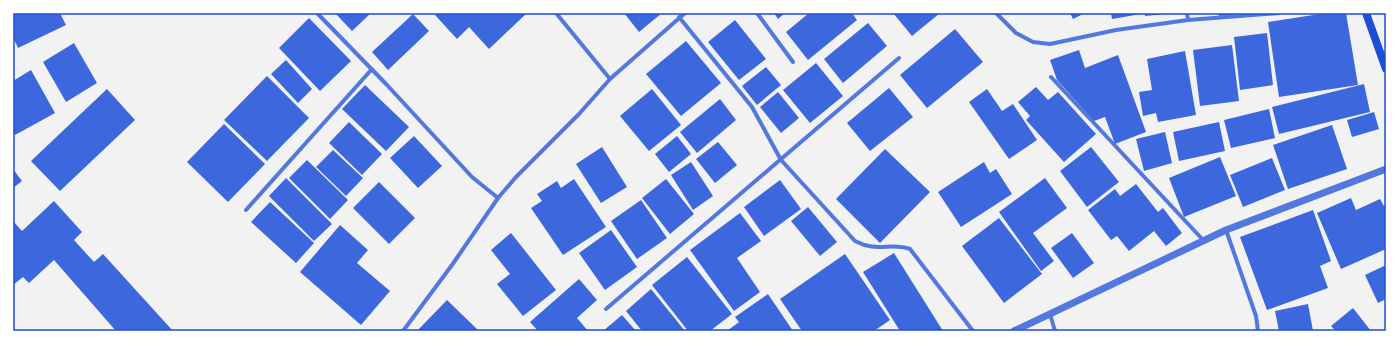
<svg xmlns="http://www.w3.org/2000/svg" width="1399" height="344" font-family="'Alegreya Sans',sans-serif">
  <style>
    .building { fill: #3d67dc }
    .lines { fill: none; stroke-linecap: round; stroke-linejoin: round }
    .minor { stroke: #5277de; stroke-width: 4 }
    .tertiary { stroke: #5277de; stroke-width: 7 }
    .secondary { stroke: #1d4ed8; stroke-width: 8 }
    .neatline { fill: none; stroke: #1d4ed8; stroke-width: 1.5 }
  </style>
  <rect width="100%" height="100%" fill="#f2f2f2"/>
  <path class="building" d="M13,13H60L66,25L18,48L13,37Z
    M335,13H371L352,31Z
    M438,13H527L489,49L469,27L457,39L435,15Z
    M624,13H662L639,32Z
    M774,13H785L778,19Z
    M809,13H852L857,20L808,60L786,32Z
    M893,13H940L912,36Z
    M1070,13H1085L1073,19Z
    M1111,13H1141V14L1112,19Z
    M1145,13H1165V14L1145,16Z
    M1219,13H1240V14L1219,16Z
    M1326,13H1346L1358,85L1279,97L1268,22Z
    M413,14L429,31L388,70L372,52Z
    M309,18L351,61L320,91L279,48Z
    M735,20L766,59L739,80L708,42Z
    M868,23L887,46L843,83L824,59Z
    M955,29L983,62L927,108L900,75Z
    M1267,33L1273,85L1240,90L1234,37Z
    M686,41L721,83L681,116L646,74Z
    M74,43L97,83L66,102L43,62Z
    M1232,45L1239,101L1200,106L1193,50Z
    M1079,50L1085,68L1118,55L1146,132L1115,144L1105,117L1094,121L1057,80L1050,60Z
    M1185,51L1196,115L1158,122L1156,113L1143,116L1139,92L1152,90L1147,59Z
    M286,60L312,89L298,103L271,74Z
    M816,63L843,96L810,123L783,90Z
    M766,67L781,85L757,105L742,86Z
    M31,70L55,113L15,135L13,131V112L15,111L13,108V81Z
    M267,76L309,118L267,161L224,120Z
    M1364,84L1370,112L1279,134L1272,107Z
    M365,85L409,127L386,151L342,109Z
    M1036,87L1048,100L1058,92L1096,134L1064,162L1026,120L1030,116L1018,102Z
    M889,88L913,117L870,151L847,123Z
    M107,89L135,120L60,191L31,161Z
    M652,89L681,125L649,151L620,116Z
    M987,89L1002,111L1013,104L1037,140L1009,159L969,102Z
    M778,92L799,118L781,133L760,107Z
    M720,99L736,120L697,153L680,132Z
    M1269,109L1275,138L1231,148L1224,120Z
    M1374,112L1379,129L1352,137L1347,120Z
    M349,122L382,154L362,175L329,143Z
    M1219,122L1225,151L1179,161L1173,132Z
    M224,124L265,164L228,202L187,162Z
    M1332,125L1347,169L1288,189L1273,145Z
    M1165,132L1172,163L1144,171L1136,139Z
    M414,136L442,166L418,188L390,158Z
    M677,136L691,154L669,172L655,154Z
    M718,142L737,165L715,183L696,159Z
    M602,147L627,187L601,203L576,164Z
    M1091,147L1119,182L1087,207L1060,171Z
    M885,149L930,192L880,243L836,199Z
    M333,150L363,178L346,196L316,167Z
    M1220,157L1236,196L1184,217L1169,178Z
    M1272,158L1285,190L1243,207L1230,175Z
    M307,160L348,200L330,219L289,178Z
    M691,162L713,196L693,210L671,175Z
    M984,162L990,173L996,169L1012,194L961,227L938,192Z
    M13,169L22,181L13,188Z
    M286,178L332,224L314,241L269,196Z
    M1045,178L1067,208L1033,233L1054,261L1041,271L999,212Z
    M574,179L606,227L563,255L531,208L542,201L537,194L557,181L561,188Z
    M666,179L694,214L670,234L642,198Z
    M780,180L801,209L764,236L744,207Z
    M379,182L415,218L389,244L353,208Z
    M1136,184L1158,212L1163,208L1182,233L1166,246L1154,231L1129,251L1117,236L1111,240L1088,210L1115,189L1120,196Z
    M1351,198L1356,210L1380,199L1384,206L1386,205V249L1341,269L1317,213Z
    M641,200L667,238L637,259L611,221Z
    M54,201L82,232L74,240L94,262L103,254L173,331H116L54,260L29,283L23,277L13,285V221L22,231Z
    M270,202L314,243L296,263L251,222Z
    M808,207L837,242L820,256L791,221Z
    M1313,210L1331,261L1320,266L1328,288L1267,310L1240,237Z
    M740,213L761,241L737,258L760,292L734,311L690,250Z
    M999,218L1042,274L1004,303L962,246Z
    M340,225L368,250L357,263L390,291L361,325L300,272Z
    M611,230L637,267L605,290L579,253Z
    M511,233L556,290L523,316L497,284L510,274L491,250Z
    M1072,233L1094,263L1073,278L1051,248Z
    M894,253L943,331H900L863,272Z
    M845,254L890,320L874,331H802L780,299Z
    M687,257L732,314L710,331H688L652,285Z
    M1386,265V299L1378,303L1365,275Z
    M579,279L597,300L577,318L588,331H538L530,322Z
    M651,289L685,331H642L626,311Z
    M768,294L793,331H727L739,322L735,317Z
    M447,300L479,331H417Z
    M1308,304L1313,331H1279L1275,311Z
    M1353,308L1371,331H1336L1331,326Z
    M622,315L636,331H603Z"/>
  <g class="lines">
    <path class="minor" d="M317,13L387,85L472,177L498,198
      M556,13L610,79
      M757,13L793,62
      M996,13L1016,33L1033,42L1050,44L1116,30L1188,20L1279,13
      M1187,13L1188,20
      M679,17L752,107L781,160L855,241C877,253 890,242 910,249L973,331
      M1051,77L1204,241
      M246,210L372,69
      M1226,230L1256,316L1258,331
      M606,309L899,58
      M1050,314L1055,331
      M403,331L452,265L498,198L516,177L579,114L610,79L685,13"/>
    <path class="tertiary" d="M1014,331L1226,230L1386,169"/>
    <path class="secondary" d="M1366,13L1386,69"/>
  </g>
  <rect width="1399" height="344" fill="none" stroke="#ffffff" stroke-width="28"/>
  <rect x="14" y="14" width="1371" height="316" class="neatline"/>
</svg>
